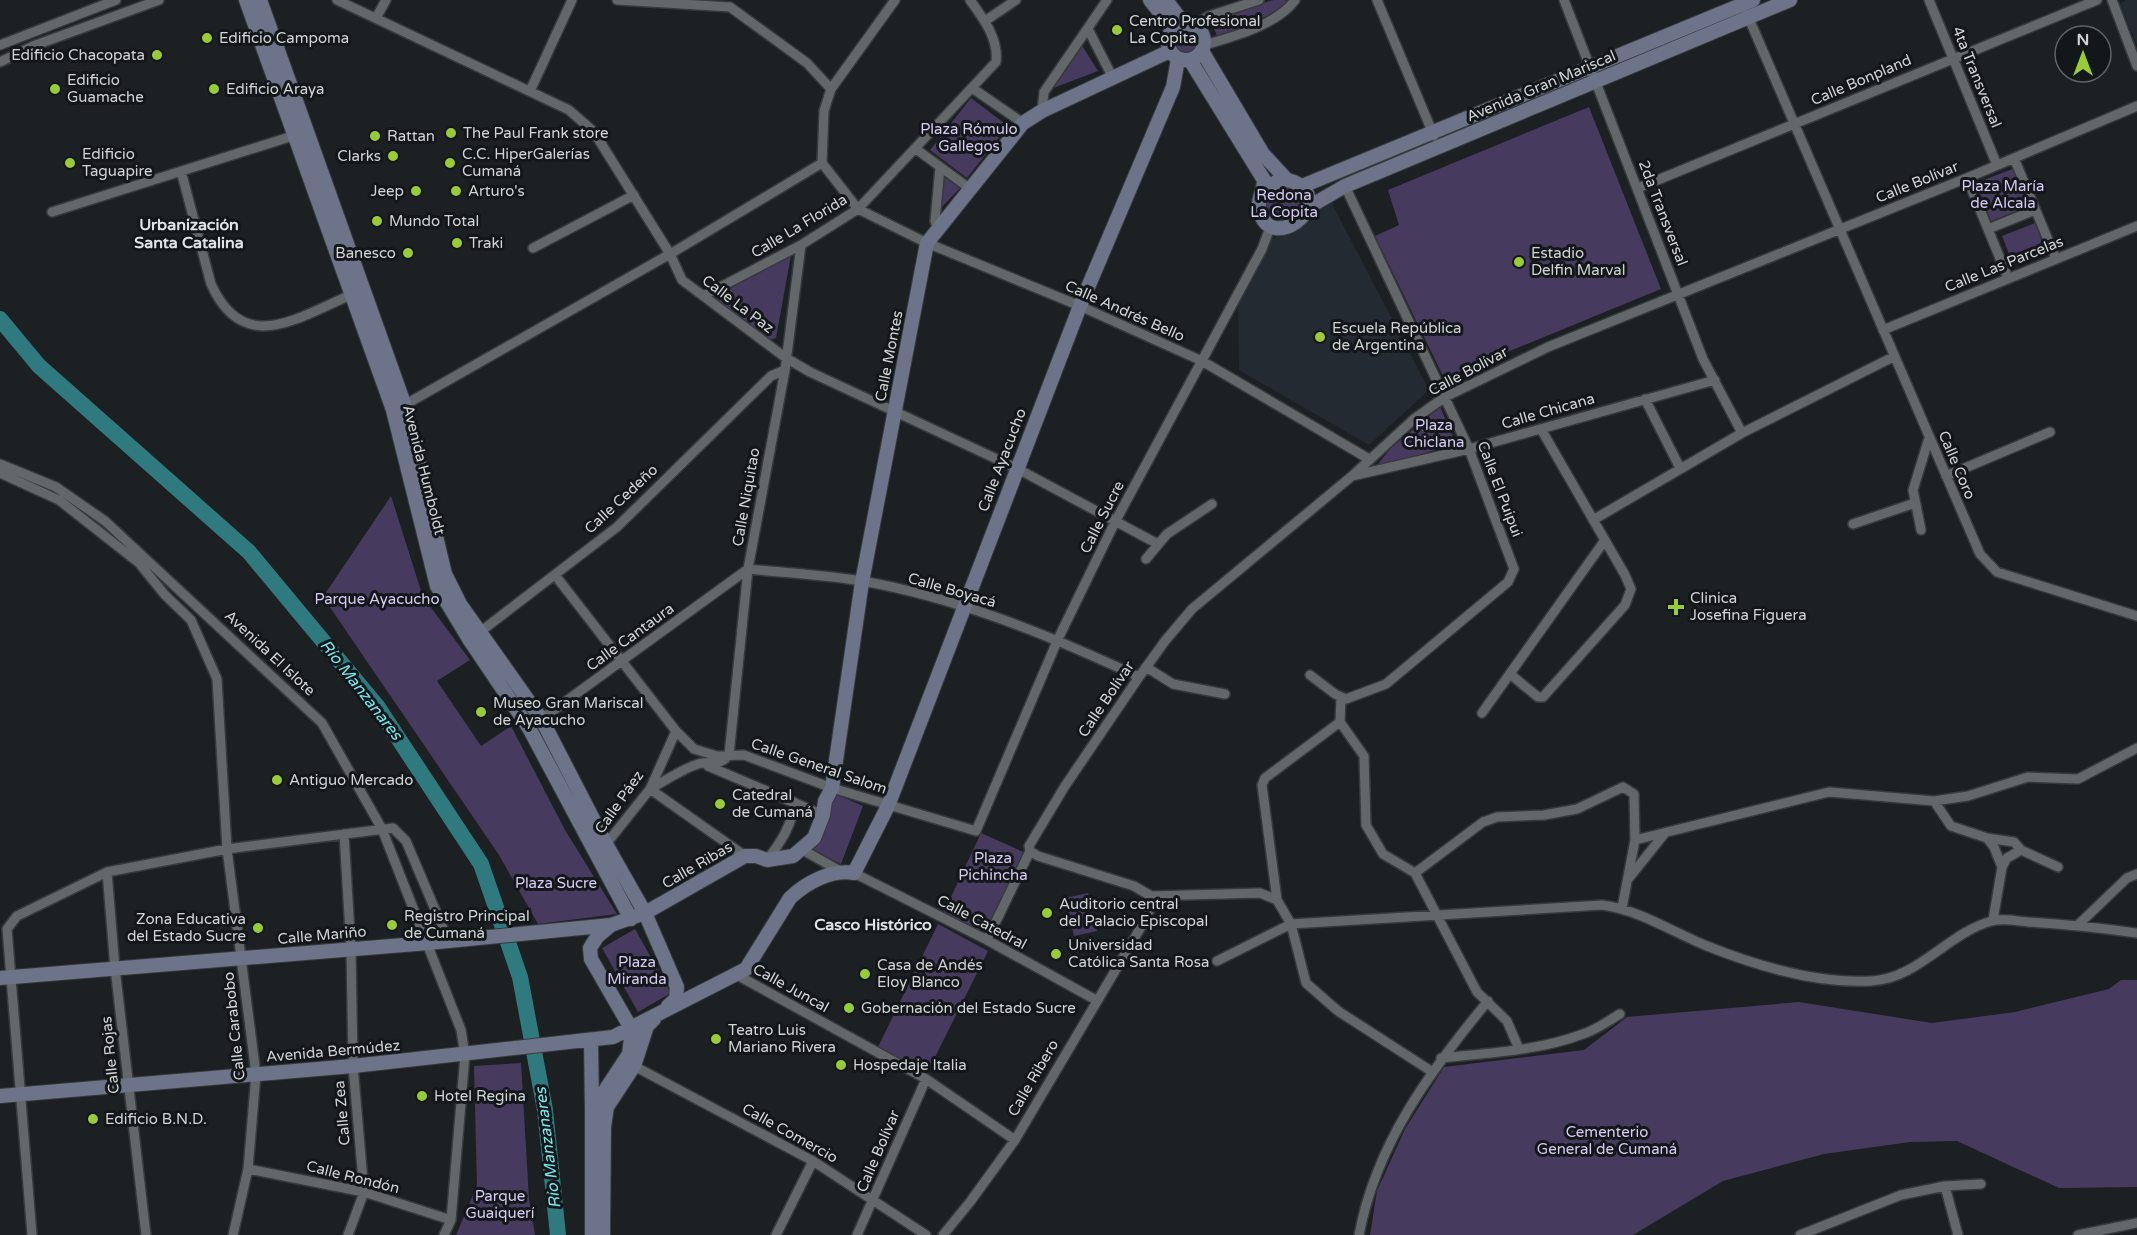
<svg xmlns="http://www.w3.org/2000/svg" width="2137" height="1235" font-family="'Varela Round',sans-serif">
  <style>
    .built { fill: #242a31 }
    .green { fill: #473a5f }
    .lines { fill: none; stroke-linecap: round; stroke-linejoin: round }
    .river { stroke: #2f7a7e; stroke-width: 16 }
    .street-casing { stroke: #373a3c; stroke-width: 12 }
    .secondary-casing { stroke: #373a3c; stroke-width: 16 }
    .street { stroke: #64676a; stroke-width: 9 }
    .secondary { stroke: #6d748a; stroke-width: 14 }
    .poi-dot { fill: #99cb35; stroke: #141719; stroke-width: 2 }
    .labels { text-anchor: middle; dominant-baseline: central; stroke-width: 6; stroke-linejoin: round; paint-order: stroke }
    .poi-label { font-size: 15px; fill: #d1d3d5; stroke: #141719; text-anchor: start }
    .street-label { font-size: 15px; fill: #d1d3d5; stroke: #141719 }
    .park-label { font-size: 15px; fill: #d8caf6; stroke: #141719 }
    .neighbourhood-label { font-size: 16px; font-weight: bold; fill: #e0e4e8; stroke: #141719 }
    .water-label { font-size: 16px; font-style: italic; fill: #76e6ec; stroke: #141719 }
  </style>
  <rect width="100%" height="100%" fill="#1d2023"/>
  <path class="built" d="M2126,0H2137V45L2120,4Z
    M1330,200L1429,390L1369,445L1239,370L1238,303L1270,240L1311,221L1316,207Z"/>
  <path class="green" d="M1274,0H1286L1288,5L1260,22L1219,40L1209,18Z
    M1172 42a14 14 0 1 1 28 0a14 14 0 1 1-28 0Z
    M1081,44L1098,71L1048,90Z
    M971,98L1008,126L967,178L930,150Z
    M1589,107L1661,289L1444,378L1375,236L1399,225L1388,190Z
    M2015,168L2030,206L1991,221L1976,183Z
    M944,176L960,188L936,213Z
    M1265 204a18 18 0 1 1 36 0a18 18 0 1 1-36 0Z
    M2035,223L2045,249L2012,262L2002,236Z
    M791,255L776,338L770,340L716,300L718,295Z
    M1440,407L1456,443L1380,468L1378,464L1391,448Z
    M391,496L423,597L470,660L437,681L481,746L511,726L565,830L617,914L538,924L499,855L323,597Z
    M829,791L863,806L841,864L807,847Z
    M981,833L1028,854L987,934L943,914Z
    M1088,893L1097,931L1074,936L1065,898Z
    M938,924L988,951L926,1075L878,1047Z
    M635,929L671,993L638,1012L602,948Z
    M2121,980H2137V1187L2059,1188L1957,1141L1910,1142L1824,1154L1723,1181L1633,1235H1370L1377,1191L1405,1129L1444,1067L1584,1050L1627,1017L1799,1002L1932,1023L2015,1012L2109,989Z
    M521,1063L529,1199L535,1235H456L477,1186L474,1066Z"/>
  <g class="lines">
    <path class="river" d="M0,319L39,366L249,552L377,706L481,864L520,977L545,1110L558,1235"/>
    <defs>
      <path id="street" d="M337,0L569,110L594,132L670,254L682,280L786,358L810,372L1016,468L1156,543
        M617,0L730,7L807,63L831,89L824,111L822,163L858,209L927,243L1080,306L1202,361L1369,459
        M1377,0L1434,136
        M1564,0L1703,359L1742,433
        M1929,0L1997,165
        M2112,0L2137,66
        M1747,14L1980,554L1997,572L2137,616
        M376,18L386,0
        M985,21L1016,0
        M1194,25L1209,16L1259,0
        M1088,29L1113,78
        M0,45L116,0
        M1204,45C1232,37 1277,25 1295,0
        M0,62L33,46L159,0
        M972,88L1023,123
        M831,89L895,0
        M530,91L572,0
        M1042,111L1044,92L1107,0
        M916,149L969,188
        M2014,158L2056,259
        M181,171L211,284C244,357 298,317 351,295
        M1967,178L2008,278
        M1638,188L2097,0
        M52,212L299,134
        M938,229L935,221L940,167
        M1988,229L2035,210
        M533,248L634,195
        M703,296L801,245L858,209L996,62C999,39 983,18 970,0
        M1883,330L2137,226
        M1645,399L1680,468
        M401,407L670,254L822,163
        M0,464L56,487L105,521L322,723L382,829L461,1030L465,1055L451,1220L444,1235
        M0,473L59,500L139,563L165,595L191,620L217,679L227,849L256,1074L248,1169L233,1235
        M1352,476L1469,449L1715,380
        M1946,476L2050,432
        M1593,520L1742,433L1893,357
        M1853,524L1915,503
        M1921,530L1913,490L1929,438
        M1146,559L1167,534L1212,504
        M555,575L676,731L694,749L717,756L744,755L832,788L976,831L1058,639L1115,522L1262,249L1271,225
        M476,635L617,527L771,376L785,370
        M1146,667L1173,684L1225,694
        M1510,674L1538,697H1543L1625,605L1631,589L1625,575L1541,429
        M1310,675L1335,694L1346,699L1386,684L1508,582L1514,569L1469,449L1345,186
        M1341,697L1340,722L1364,756L1366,825L1383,854L1415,873L1477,992L1507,1021L1519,1049
        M1482,713L1605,540
        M1340,722L1265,778L1262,785L1277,900L1291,924L1306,983L1338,1011L1431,1071
        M529,728L748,569C786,573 825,575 862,581C959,598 1051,636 1139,677
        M708,766L823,815
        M1934,801L1951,826L1987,838L1994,847L2002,867L1993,920
        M344,834L351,949L353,1066L364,1192L348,1235
        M1987,838L2014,842L2021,850L2058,867
        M1635,840L1829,792L1934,801L1968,796L2028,777L2078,779L2137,748
        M603,848L650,789L676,731
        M801,849L840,871
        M1030,851L1038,856L1134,886L1151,896L1260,893L1277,900
        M745,856L650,789C665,781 682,769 698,764C710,760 720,767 729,755L748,569L785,370L801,245
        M767,860C781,842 793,824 794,802
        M2002,867L2007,858L2021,850
        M107,872L115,968L146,1235
        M854,873L987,940L1096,1000
        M1415,873L1483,822L1497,817L1544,815L1577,809L1623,787L1634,794L1635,840L1622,908
        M1629,878L1665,833
        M2078,925L2127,878L2137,874
        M987,940L1030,851L1029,846L1065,786L1139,677L1165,641L1192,609L1352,476L1414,419L1445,397L1548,347L1967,178L2137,106
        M1217,961L1291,924L1602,905C1640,910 1672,932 1707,946C1757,966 1817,984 1871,981C1918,979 1949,932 1992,921C2003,918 2017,921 2028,922C2065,924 2101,928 2137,933
        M737,975L926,1079L1015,1140
        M1441,1058C1488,1053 1538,1051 1583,1034C1596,1030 1608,1021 1620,1014
        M634,1066L813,1161L926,1235
        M248,1169L364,1192L451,1220
        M1945,1186L1958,1235
        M32,1235L7,929L17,916L107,872L227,849L393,828L406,841L448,940
        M776,1235L813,1161
        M857,1235L926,1079
        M943,1235L970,1202L1015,1140L1141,927L1150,909L1151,896
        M1359,1235C1376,1144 1430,1071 1488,1001
        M1800,1235L1901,1195L1945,1186L1981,1184
        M2078,1235L2137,1223"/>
      <path id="secondary" d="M246,0L393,410L437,586L469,639L529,728L631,919
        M260,0L405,406L445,574L460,604L542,720L607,846L645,913L677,987L676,999L668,1006
        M1150,0L1173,29
        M1166,0L1184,24
        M1168 42a18 18 0 1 1 36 0a18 18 0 1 1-36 0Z
        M1202,51L1263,154L1287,180
        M1190,60L1264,180C1264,190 1258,198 1259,207C1267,258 1339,204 1294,182C1282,177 1272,183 1264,190
        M1300,187L1753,0
        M1307,208L1345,186L1790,0
        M0,978L428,943L611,925
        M591,1041L592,1110
        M0,1096L353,1066L613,1037L746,969L790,898C807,882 832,869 854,873L888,806L1080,306L1173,87L1178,59
        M592,1235V1110L629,1054L632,1030L591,959L590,948L597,937L611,925L645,913L745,856H756L767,860L793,856L814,838L823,815L825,801L832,788L862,582L927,243L1023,123L1042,111L1170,51
        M603,1235L604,1127L607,1107L634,1066L647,1026L654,1019"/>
    </defs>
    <use href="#street" class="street-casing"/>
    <use href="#secondary" class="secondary-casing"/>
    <use href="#street" class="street"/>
    <use href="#secondary" class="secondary"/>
  </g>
  <g class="poi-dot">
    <circle cx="1117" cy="30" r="6"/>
    <circle cx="207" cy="38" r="6"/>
    <circle cx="157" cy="55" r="6"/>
    <circle cx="55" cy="89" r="6"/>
    <circle cx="214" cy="89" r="6"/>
    <circle cx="451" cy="133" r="6"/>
    <circle cx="375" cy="136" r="6"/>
    <circle cx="393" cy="156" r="6"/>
    <circle cx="70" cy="163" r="6"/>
    <circle cx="450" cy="163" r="6"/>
    <circle cx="416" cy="191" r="6"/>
    <circle cx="456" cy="191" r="6"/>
    <circle cx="377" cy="221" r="6"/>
    <circle cx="457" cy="243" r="6"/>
    <circle cx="408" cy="253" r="6"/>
    <circle cx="1519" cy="262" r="6"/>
    <circle cx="1320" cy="337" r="6"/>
    <path d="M1673 598h6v6h6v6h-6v6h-6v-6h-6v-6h6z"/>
    <circle cx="481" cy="712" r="6"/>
    <circle cx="277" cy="780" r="6"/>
    <circle cx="720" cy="804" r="6"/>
    <circle cx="1047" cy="913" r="6"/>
    <circle cx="392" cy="925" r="6"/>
    <circle cx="258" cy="928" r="6"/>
    <circle cx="1056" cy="954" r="6"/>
    <circle cx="865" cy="974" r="6"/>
    <circle cx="849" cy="1008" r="6"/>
    <circle cx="716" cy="1039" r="6"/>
    <circle cx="841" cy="1065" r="6"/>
    <circle cx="422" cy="1096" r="6"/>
    <circle cx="93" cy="1119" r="6"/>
  </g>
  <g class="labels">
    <g class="poi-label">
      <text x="1129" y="21">Centro Profesional<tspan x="1129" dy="17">La Copita</tspan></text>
      <text x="219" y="38">Edificio Campoma</text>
      <text x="145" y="55" text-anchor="end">Edificio Chacopata</text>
      <text x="67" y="80">Edificio<tspan x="67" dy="17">Guamache</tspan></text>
      <text x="226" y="89">Edificio Araya</text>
      <text x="463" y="133">The Paul Frank store</text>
      <text x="387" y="136">Rattan</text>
      <text x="82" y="154">Edificio<tspan x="82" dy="17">Taguapire</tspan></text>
      <text x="462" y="154">C.C. HiperGalerías<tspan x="462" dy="17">Cumaná</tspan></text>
      <text x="381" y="156" text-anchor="end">Clarks</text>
      <text x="404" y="191" text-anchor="end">Jeep</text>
      <text x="468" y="191">Arturo's</text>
      <text x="389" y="221">Mundo Total</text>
      <text x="469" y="243">Traki</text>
      <text x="396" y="253" text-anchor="end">Banesco</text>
      <text x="1531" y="253">Estadio<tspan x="1531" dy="17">Delfin Marval</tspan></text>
      <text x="1332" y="328">Escuela República<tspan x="1332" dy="17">de Argentina</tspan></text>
      <text x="1690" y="598">Clinica<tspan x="1690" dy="17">Josefina Figuera</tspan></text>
      <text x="493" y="703">Museo Gran Mariscal<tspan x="493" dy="17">de Ayacucho</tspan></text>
      <text x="289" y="780">Antiguo Mercado</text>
      <text x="732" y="795">Catedral<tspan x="732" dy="17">de Cumaná</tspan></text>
      <text x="1059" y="904">Auditorio central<tspan x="1059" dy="17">del Palacio Episcopal</tspan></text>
      <text x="404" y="916">Registro Principal<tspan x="404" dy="17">de Cumaná</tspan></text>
      <text x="246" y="919" text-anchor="end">Zona Educativa<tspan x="246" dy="17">del Estado Sucre</tspan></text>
      <text x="1068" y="945">Universidad<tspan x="1068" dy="17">Católica Santa Rosa</tspan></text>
      <text x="877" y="965">Casa de Andés<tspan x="877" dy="17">Eloy Blanco</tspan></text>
      <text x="861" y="1008">Gobernación del Estado Sucre</text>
      <text x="728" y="1030">Teatro Luis<tspan x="728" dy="17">Mariano Rivera</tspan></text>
      <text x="853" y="1065">Hospedaje Italia</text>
      <text x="434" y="1096">Hotel Regina</text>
      <text x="105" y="1119">Edificio B.N.D.</text>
    </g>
    <g class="street-label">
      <text transform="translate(1977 77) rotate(68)">4ta Transversal</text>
      <text transform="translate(1861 80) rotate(-23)">Calle Bonpland</text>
      <text transform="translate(1541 86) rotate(-23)">Avenida Gran Mariscal</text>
      <text transform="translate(1917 182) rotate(-22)">Calle Bolívar</text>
      <text transform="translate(1663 213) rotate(69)">2da Transversal</text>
      <text transform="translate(799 226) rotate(-31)">Calle La Florida</text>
      <text transform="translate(2004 264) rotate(-22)">Calle Las Parcelas</text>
      <text transform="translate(738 304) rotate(37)">Calle La Paz</text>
      <text transform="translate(1125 311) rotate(24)">Calle Andrés Bello</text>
      <text transform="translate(889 356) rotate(-79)">Calle Montes</text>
      <text transform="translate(1468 371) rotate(-28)">Calle Bolívar</text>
      <text transform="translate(1548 411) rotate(-16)">Calle Chicana</text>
      <text transform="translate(1002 460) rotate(-69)">Calle Ayacucho</text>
      <text transform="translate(1957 465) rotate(67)">Calle Coro</text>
      <text transform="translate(424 470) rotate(76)">Avenida Humboldt</text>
      <text transform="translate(1500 489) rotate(69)">Calle El Puipui</text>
      <text transform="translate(746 497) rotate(-80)">Calle Niquitao</text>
      <text transform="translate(621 499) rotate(-43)">Calle Cedeño</text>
      <text transform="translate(1102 517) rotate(-63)">Calle Sucre</text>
      <text transform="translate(952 590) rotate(16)">Calle Boyacá</text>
      <text transform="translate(630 637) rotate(-36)">Calle Cantaura</text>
      <text transform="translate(270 653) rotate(43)">Avenida El Islote</text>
      <text transform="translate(1106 699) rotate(-56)">Calle Bolívar</text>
      <text transform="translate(819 766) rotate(19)">Calle General Salom</text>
      <text transform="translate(619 802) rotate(-55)">Calle Páez</text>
      <text transform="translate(697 865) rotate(-30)">Calle Ribas</text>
      <text transform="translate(982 922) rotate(28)">Calle Catedral</text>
      <text transform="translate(322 935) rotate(-5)">Calle Mariño</text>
      <text transform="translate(791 988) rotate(29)">Calle Juncal</text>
      <text transform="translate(234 1026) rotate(-96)">Calle Carabobo</text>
      <text transform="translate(333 1051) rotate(-5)">Avenida Bermúdez</text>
      <text transform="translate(110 1055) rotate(-96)">Calle Rojas</text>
      <text transform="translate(1033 1078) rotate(-60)">Calle Ribero</text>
      <text transform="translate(342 1113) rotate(-95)">Calle Zea</text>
      <text transform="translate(790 1133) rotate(29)">Calle Comercio</text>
      <text transform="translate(878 1151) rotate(-67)">Calle Bolívar</text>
      <text transform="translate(353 1177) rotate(14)">Calle Rondón</text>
    </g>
    <g class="park-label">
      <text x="969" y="129">Plaza Rómulo<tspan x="969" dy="17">Gallegos</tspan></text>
      <text x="2003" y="186">Plaza María<tspan x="2003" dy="17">de Alcala</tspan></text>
      <text x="1284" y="195">Redona<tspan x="1284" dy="17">La Copita</tspan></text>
      <text x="1434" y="425">Plaza<tspan x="1434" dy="17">Chiclana</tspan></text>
      <text x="377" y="599">Parque Ayacucho</text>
      <text x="993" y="858">Plaza<tspan x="993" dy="17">Pichincha</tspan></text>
      <text x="556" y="883">Plaza Sucre</text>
      <text x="637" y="962">Plaza<tspan x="637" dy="17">Miranda</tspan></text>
      <text x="1607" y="1132">Cementerio<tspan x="1607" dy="17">General de Cumaná</tspan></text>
      <text x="500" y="1196">Parque<tspan x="500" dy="17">Guaiquerí</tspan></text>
    </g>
    <g class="neighbourhood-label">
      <text x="189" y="225">Urbanización<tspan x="189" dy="18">Santa Catalina</tspan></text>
      <text x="873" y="925">Casco Histórico</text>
    </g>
    <g class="water-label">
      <text transform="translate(361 690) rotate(52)">Río Manzanares</text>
      <text transform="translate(548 1148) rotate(-97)">Río Manzanares</text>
    </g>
  </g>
  <g transform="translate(2083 54)"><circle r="28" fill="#141719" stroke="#606264" stroke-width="1.5"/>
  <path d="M0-4.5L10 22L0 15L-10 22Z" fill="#99cb35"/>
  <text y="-9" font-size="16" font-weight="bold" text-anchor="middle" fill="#d1d3d5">N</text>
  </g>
</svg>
